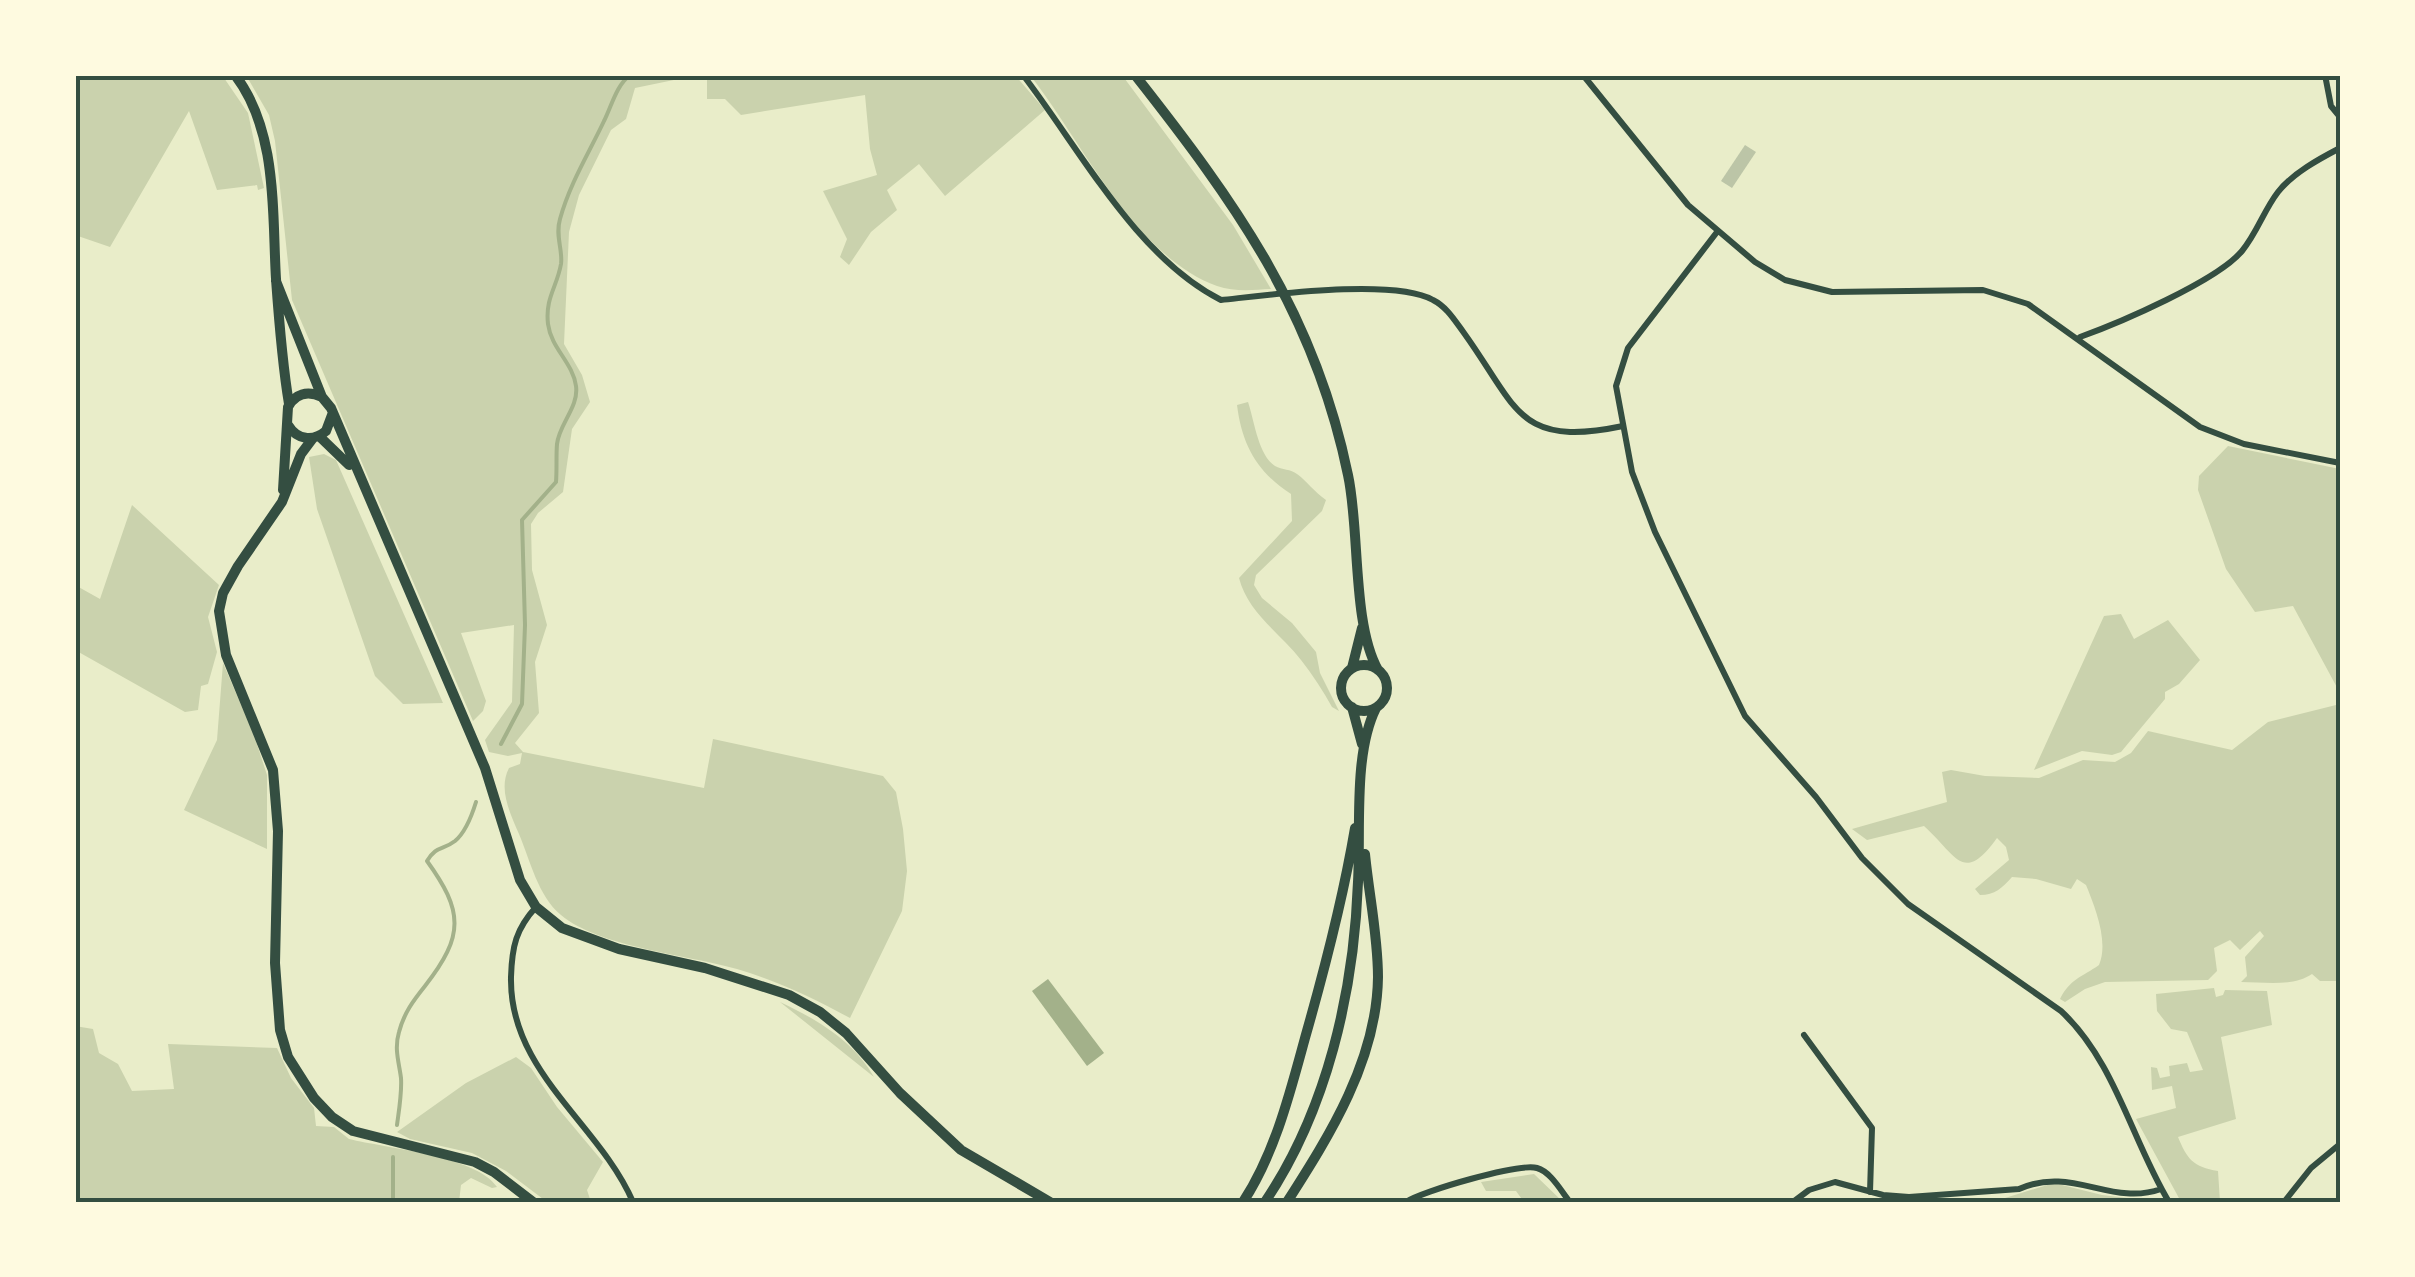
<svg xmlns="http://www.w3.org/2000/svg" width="2415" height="1277" viewBox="0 0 2415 1277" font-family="Figtree,sans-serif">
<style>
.green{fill:#cad2ad}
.water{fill:#a3b18a}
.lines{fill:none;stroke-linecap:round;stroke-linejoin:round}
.stream{stroke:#a3b18a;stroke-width:4}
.building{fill:#bcc5a7}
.minor{stroke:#344e41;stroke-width:6}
.secondary{stroke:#344e41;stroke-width:10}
.primary{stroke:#344e41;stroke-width:10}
.neatline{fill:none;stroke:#344e41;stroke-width:4}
</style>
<rect width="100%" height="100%" fill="#e9edc9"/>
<!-- green -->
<path class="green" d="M 75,75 L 222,75 L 248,113 L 264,188 L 258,190 L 257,185 L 217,190 L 189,111 L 110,247 L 75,235 Z
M 246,75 L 698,75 L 635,88 L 626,119 L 611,130 L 579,195 L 569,232 L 564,344 L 582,375 L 590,402 L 572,429 L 563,492 L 538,513 L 531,524 L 532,570 L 547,625 L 535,662 L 539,713 L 515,743 L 523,752 L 704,788 L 713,739 L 883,776 L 896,792 L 903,829 L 907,871 L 902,911 L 850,1018 C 813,998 777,981 737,969 C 688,955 599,947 561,915 C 538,896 530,860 519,834 C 510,813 498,789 509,768 L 520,764 L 522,753 L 508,756 L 489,752 L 485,740 L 512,702 L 514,625 L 461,633 L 486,701 L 483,711 L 473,721 L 292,300 L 275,141 L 269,115 Z
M 707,75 L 1015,75 L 1045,110 L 945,196 L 919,164 L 887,190 L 897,210 L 871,232 L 849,265 L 840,257 L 847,239 L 823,191 L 877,175 L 870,149 L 865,95 L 741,115 L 725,99 L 707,99 Z
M 1030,75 L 1122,75 L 1233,225 L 1271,289 C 1253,290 1234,292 1217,286 C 1135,257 1081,140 1030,75 Z
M 1248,402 C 1254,419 1258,455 1275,466 C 1282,470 1291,469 1297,474 C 1307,481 1314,492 1326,500 L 1322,511 L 1256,575 L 1254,585 L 1262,598 L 1292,623 L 1316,652 L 1320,673 L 1339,711 L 1332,707 C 1323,691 1313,675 1301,660 C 1280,633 1248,613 1239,578 L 1292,521 L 1291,494 C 1257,472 1242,445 1237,405 Z
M 2228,446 L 2340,469 L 2340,693 L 2293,606 L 2255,612 L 2226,569 L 2198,490 L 2199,476 Z
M 324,454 L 336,460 L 443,703 L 403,704 L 375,676 L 317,509 L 309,457 Z
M 132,505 L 219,585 L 208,617 L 217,652 L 208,684 L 201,686 L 198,710 L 185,712 L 75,650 L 75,585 L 100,599 Z
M 2121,614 L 2134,639 L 2168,620 L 2200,660 L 2179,684 L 2165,692 L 2165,699 L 2121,752 L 2112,755 L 2082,751 L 2034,770 L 2104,616 Z
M 223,663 L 254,735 L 267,775 L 267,849 L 184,810 L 217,740 Z
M 2340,704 L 2338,981 L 2320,981 L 2312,974 C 2293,987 2264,982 2241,982 L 2247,976 L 2245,957 L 2264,936 L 2260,931 L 2240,950 L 2230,940 L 2214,948 L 2217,971 L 2208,980 L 2105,982 L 2085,989 L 2065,1002 L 2060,999 C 2070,979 2082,977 2099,965 C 2109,942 2095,907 2086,885 L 2077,879 L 2071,889 L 2036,879 L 2012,877 C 2002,888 1995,895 1980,895 L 1975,889 L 2009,860 L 2006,847 L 1997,838 C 1963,885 1957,856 1924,826 L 1867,840 L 1852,829 L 1947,802 L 1942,772 L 1951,770 L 1985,776 L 2039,778 L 2083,760 L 2115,762 L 2131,753 L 2148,731 L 2232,750 L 2268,722 Z
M 2214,988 L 2216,997 L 2223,995 L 2225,990 L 2267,991 L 2272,1025 L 2221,1037 L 2236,1119 L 2178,1137 C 2187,1159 2193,1167 2218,1171 L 2220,1202 L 2185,1202 L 2180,1200 L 2136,1119 L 2176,1108 L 2172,1086 L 2152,1090 L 2151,1067 L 2157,1068 L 2160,1078 L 2170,1076 L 2169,1066 L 2187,1063 L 2190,1072 L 2203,1070 L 2187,1032 L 2171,1029 L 2157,1011 L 2156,994 Z
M 780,1002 C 816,1019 853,1040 874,1077 Z
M 75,1026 L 93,1029 L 99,1053 L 118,1064 L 132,1091 L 174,1089 L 168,1044 L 277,1048 L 291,1078 L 314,1108 L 316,1126 L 334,1127 L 349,1139 C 385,1148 477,1156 497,1187 L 492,1188 L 471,1178 L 461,1185 L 459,1202 L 75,1202 Z
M 516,1057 L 531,1068 L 557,1107 L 603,1162 L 587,1190 L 591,1202 L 547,1202 L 506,1171 L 472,1153 L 410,1139 L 397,1132 L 466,1083 Z
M 1534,1174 L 1563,1202 L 1524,1202 L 1516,1191 L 1486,1191 L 1481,1182 Z
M 2054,1183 L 2102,1195 L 2160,1202 L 1919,1202 L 2005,1198 Z"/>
<!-- water -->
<path class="water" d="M 1048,979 L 1104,1053 L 1087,1066 L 1032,991 Z"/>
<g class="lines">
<!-- stream -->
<path class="stream" d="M 501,744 L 522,704 L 525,625 L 522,520 L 556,482 C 557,470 556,456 557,444 C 559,424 579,407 576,386 C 573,363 551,348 548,324 C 545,298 557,287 561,264 C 563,250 555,236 560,219 C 570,183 589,153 604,121 C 612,105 616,86 630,75
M 397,1125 C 399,1110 402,1093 401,1078 C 399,1062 394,1049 399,1032 C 404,1013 413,1001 425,986 C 465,935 463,911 427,861 C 437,845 442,851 455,841 C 466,832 472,815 476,802
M 393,1157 L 393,1202"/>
</g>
<!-- building -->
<path class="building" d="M 1745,145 L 1756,152 L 1732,188 L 1721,181 Z"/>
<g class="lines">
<!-- minor -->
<path class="minor" d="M 1023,75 C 1080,149 1136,257 1221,300 C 1269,295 1394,278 1433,300 C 1447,307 1455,321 1464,333 C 1518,408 1517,448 1623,426
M 1583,75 L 1688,205 L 1755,262 L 1785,280 L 1832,292 L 1983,290 L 2028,304 L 2200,427 L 2244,444 L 2340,463
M 2325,75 L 2331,106 L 2340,117
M 1717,232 L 1628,348 L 1616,386 L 1632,472 L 1655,532 L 1745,716 L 1816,797 L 1862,858 L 1908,904 L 2061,1011 C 2115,1061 2132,1141 2169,1202
M 2080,337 C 2119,323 2217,281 2242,251 C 2257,233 2264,210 2278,192 C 2293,173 2319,159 2340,148
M 536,907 C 516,929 512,946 511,977 C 509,1072 599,1123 633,1202
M 1804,1035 L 1872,1128 L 1870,1192
M 1406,1202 C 1422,1191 1519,1163 1537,1168 C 1551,1172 1561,1191 1570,1202
M 1793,1202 L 1809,1190 L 1835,1182 L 1883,1195 L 1909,1197 L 2019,1189 C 2072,1165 2111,1207 2161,1189
M 2284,1202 L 2311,1168 L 2340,1144"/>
<!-- secondary -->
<path class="secondary" d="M 235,75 C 278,131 272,212 276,279 C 279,321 282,362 289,404
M 276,281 L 322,397 L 331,408 L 485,768 L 520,880 L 536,907 L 562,928 L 619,949 L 705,968 L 789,995 L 820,1012 L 846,1033 L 900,1093 L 961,1150 L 1050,1202
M 288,425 C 297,440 313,442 326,431 L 332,415
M 319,436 L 349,465
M 313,438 L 301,454 L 282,502 L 238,566 L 223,593 L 219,611 L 226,655 L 273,770 L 278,831 L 275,963 L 280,1030 L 288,1057 L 314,1098 L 332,1117 L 353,1131 L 475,1162 L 494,1172 L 533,1202
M 283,490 L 288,407 C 295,394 307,390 322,397"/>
<!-- primary -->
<path class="primary" d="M 1135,75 C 1235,202 1315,313 1348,475 C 1360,530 1352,624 1378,670
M1341 688a23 23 0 1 1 46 0a23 23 0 1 1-46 0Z
M 1352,668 L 1362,628
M 1352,707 L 1362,744
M 1243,1202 C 1275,1153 1290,1093 1305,1038 C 1325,968 1343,899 1355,828
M 1265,1202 C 1327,1110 1354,992 1358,882 C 1361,830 1353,754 1376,708
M 1287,1202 C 1330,1135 1377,1060 1378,977 C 1378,936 1369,895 1365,854"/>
</g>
<!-- border -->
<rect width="2415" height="1277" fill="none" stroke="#fefae0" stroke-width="155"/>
<rect x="78" y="78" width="2260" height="1122" class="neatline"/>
</svg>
